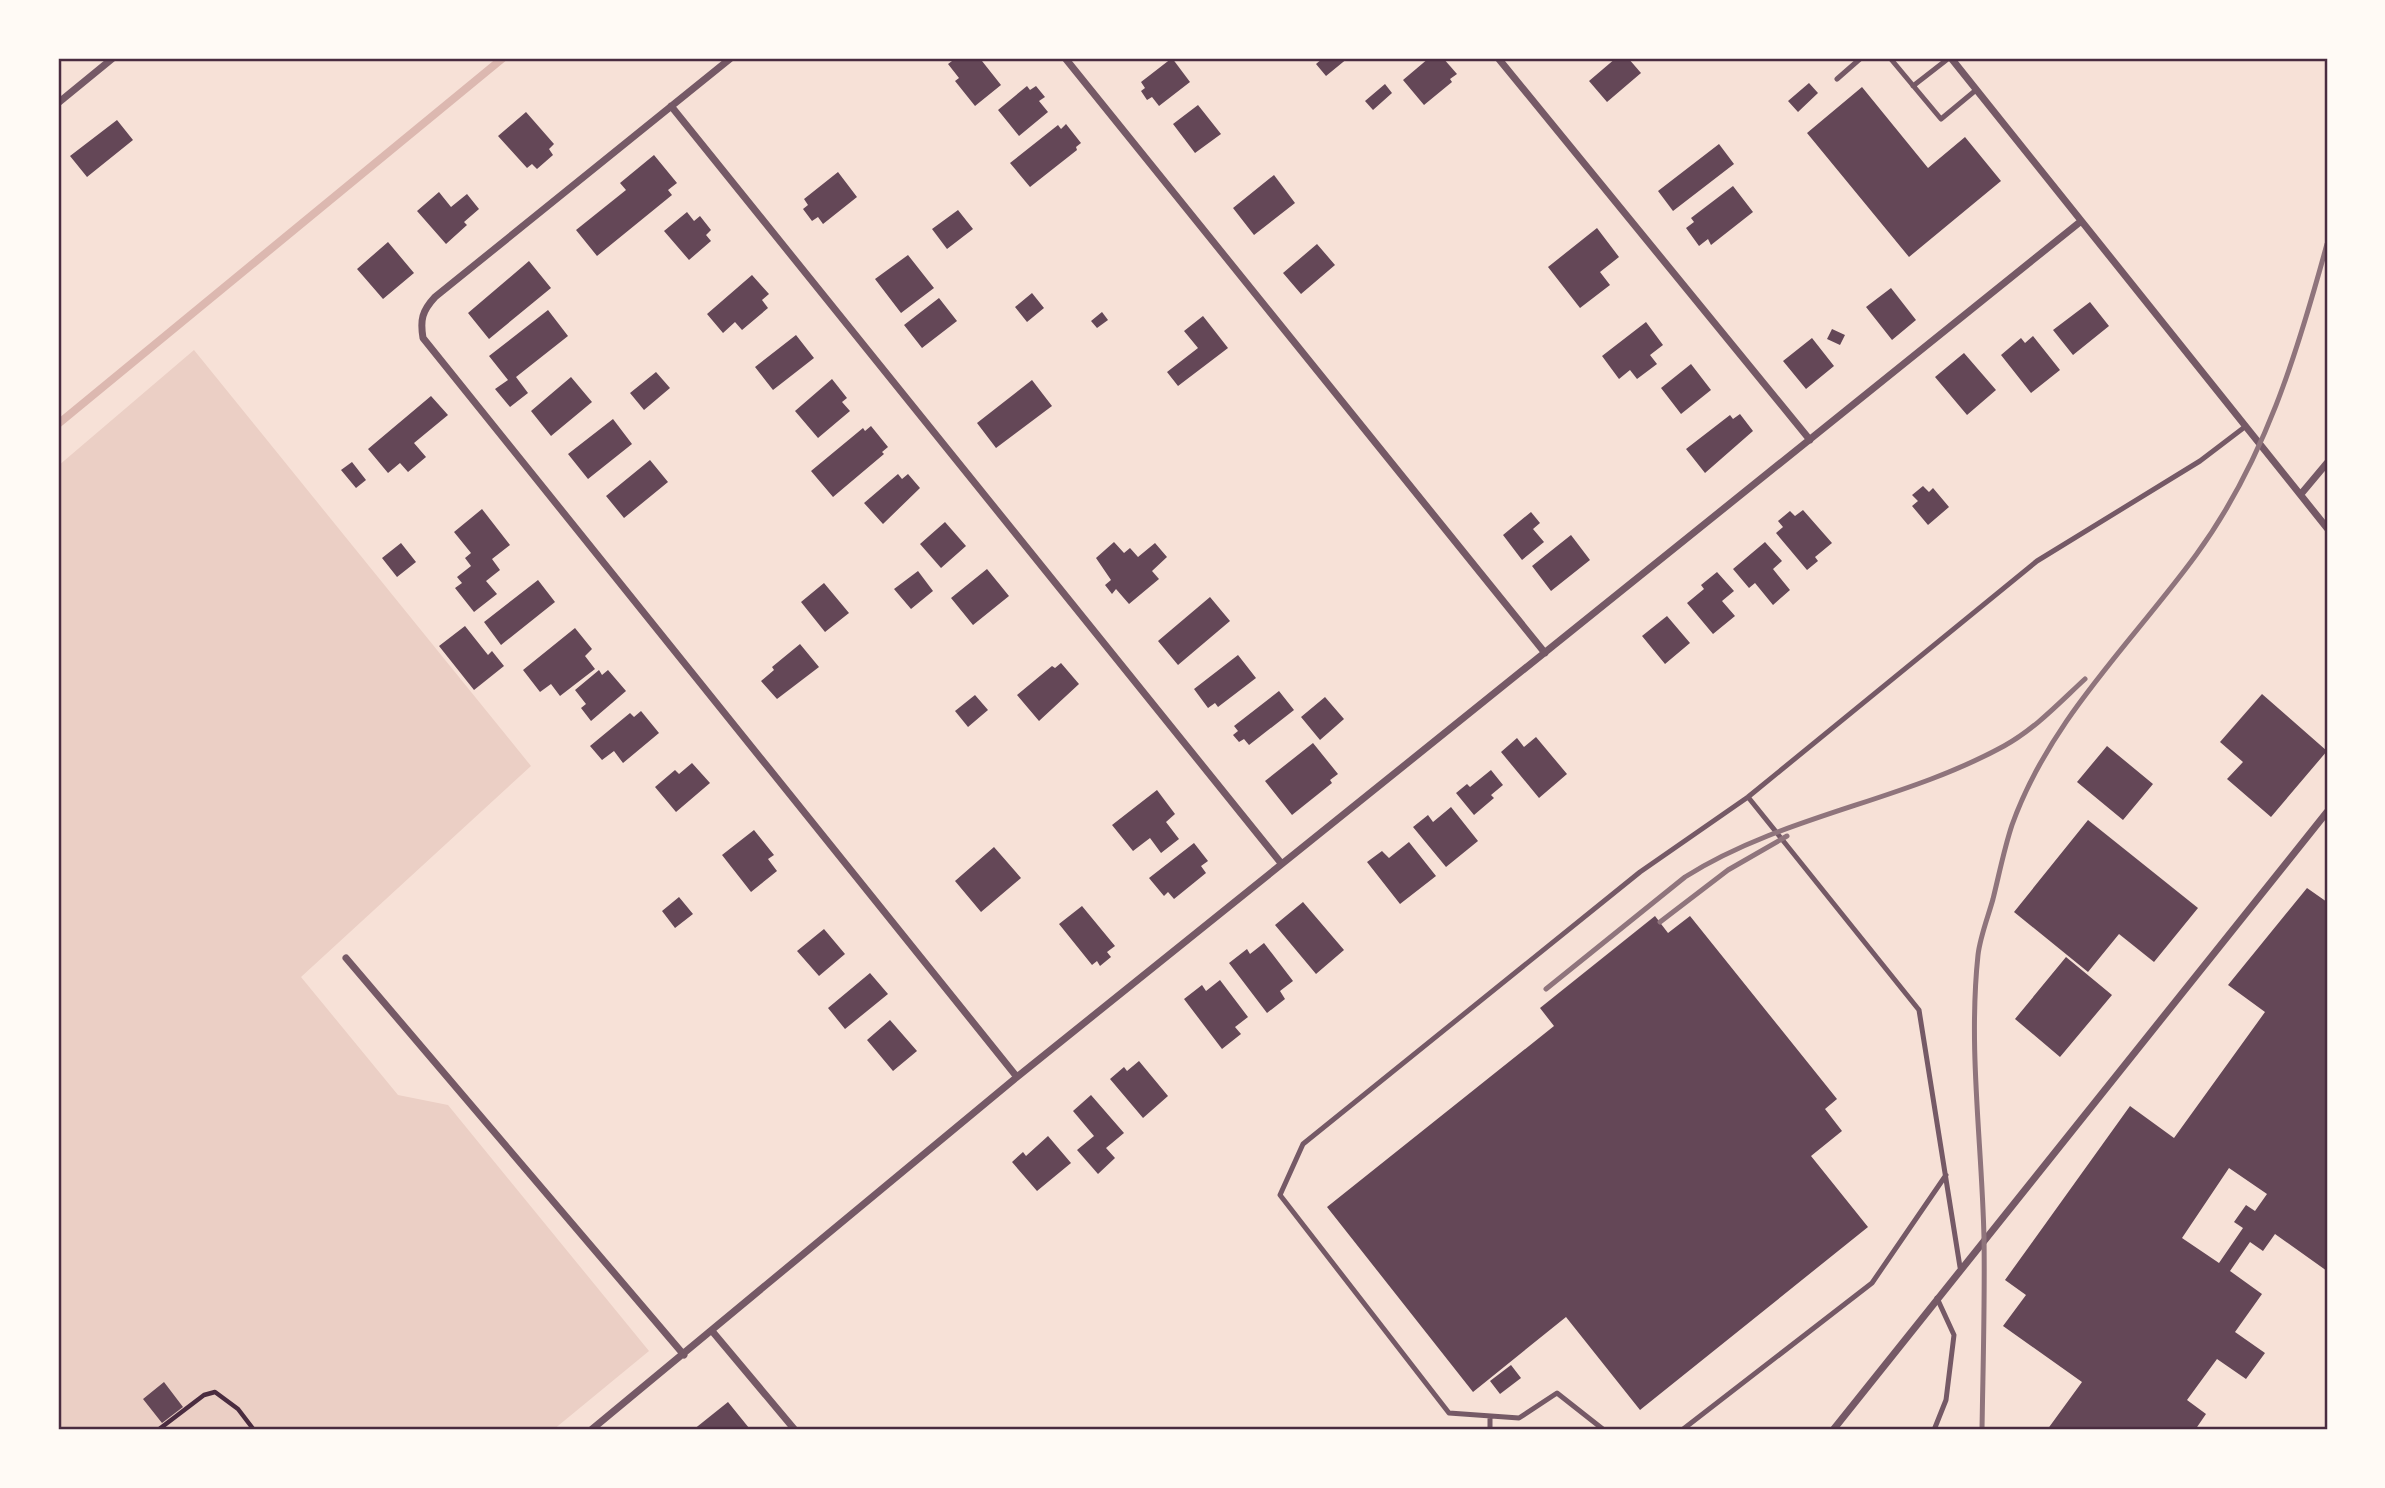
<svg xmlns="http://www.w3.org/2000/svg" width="2385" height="1488" viewBox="0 0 2385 1488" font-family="Raleway,sans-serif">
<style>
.green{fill:#ebcfc5}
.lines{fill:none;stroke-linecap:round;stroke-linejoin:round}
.stream{stroke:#dcb8b0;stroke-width:8}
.building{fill:#644757;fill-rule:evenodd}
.path{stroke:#4a2c40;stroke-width:4.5}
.service{stroke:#755966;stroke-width:5}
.minor{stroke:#755966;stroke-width:7}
.rail{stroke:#8f747c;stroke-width:5}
.neatline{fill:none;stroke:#4a2c40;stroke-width:2.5}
</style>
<rect width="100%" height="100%" fill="#f7e1d7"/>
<!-- green -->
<path class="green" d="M 194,350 L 531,766 L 301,977 L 398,1095 L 448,1105 L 649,1351 L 553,1430 L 58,1430 L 58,466 Z"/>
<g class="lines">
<!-- stream -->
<path class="stream" d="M 58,424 L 503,58"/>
</g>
<!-- building -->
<path class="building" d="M 956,58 L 987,58 L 982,61 L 1001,85 L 975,106 L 955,81 L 959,78 L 948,64 Z
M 1172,58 L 1190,82 L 1159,106 L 1152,97 L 1147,100 L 1141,91 L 1145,88 L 1141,82 Z
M 1323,58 L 1348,58 L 1326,76 L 1316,64 Z
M 1429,58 L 1435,61 L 1443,58 L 1457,74 L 1450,79 L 1452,82 L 1424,105 L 1403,80 Z
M 1616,58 L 1628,58 L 1641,73 L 1607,102 L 1589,81 Z
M 1809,83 L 1818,93 L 1798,112 L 1788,101 Z
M 1385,84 L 1392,93 L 1373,110 L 1365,101 Z
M 1027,86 L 1030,90 L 1036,86 L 1045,97 L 1039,101 L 1048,112 L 1019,136 L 998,110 Z
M 1862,87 L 1928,168 L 1965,137 L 2001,181 L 1909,257 L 1807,133 Z
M 1198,105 L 1221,134 L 1195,153 L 1173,124 Z
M 526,112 L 554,144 L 549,149 L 553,155 L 537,169 L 532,164 L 527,168 L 498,136 Z
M 117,120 L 133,140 L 87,177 L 70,156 Z
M 1066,124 L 1081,143 L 1076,147 L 1077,150 L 1030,187 L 1010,163 L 1058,125 L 1061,129 Z
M 1719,144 L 1734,164 L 1673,211 L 1658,191 Z
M 654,155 L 677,183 L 668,190 L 672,195 L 597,256 L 576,230 L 626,190 L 620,183 Z
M 838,172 L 857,197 L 823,224 L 818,217 L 812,221 L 803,209 L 808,205 L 804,199 Z
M 1274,175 L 1295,203 L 1254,235 L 1233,208 Z
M 1733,186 L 1753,212 L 1711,245 L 1708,239 L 1699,246 L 1686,228 L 1694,222 L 1691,218 Z
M 439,192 L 451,207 L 467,194 L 479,209 L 464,222 L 467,225 L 446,244 L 417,211 Z
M 958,210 L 973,229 L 947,249 L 932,229 Z
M 687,212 L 694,221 L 700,216 L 711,230 L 706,235 L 711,241 L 689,260 L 664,231 Z
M 1597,228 L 1619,257 L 1600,272 L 1610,285 L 1580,308 L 1548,267 Z
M 388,242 L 414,273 L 383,299 L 357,269 Z
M 1317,244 L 1335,265 L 1301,294 L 1283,273 Z
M 908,255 L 934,288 L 901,313 L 875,279 Z
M 529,261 L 551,288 L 489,339 L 468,313 Z
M 752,275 L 769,294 L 762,300 L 768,308 L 742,330 L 735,322 L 723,333 L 707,314 Z
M 1891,288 L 1916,320 L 1892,340 L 1866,307 Z
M 1032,293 L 1044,308 L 1027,322 L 1015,307 Z
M 939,298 L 957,321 L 922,348 L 904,325 Z
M 2090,302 L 2109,326 L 2073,355 L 2053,330 Z
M 548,310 L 568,336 L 516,377 L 528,393 L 510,407 L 495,389 L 508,380 L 489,356 Z
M 1102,312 L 1108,320 L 1097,328 L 1091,321 Z
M 1203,316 L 1228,348 L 1178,386 L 1167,372 L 1198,348 L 1184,331 Z
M 1646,322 L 1663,345 L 1650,355 L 1657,364 L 1637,379 L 1630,370 L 1619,379 L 1602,356 Z
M 1832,329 L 1845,335 L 1840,345 L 1827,339 Z
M 796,335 L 814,358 L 773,390 L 755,367 Z
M 2033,336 L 2060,370 L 2031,393 L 2001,355 L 2021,338 L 2025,343 Z
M 1812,338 L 1834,366 L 1806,389 L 1783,361 Z
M 1964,353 L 1996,390 L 1967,415 L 1935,377 Z
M 1691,364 L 1711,390 L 1681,414 L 1661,388 Z
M 656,372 L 670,388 L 644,410 L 630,393 Z
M 571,377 L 592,402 L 551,436 L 531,411 Z
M 832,379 L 847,398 L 842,402 L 850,411 L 818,438 L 795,411 Z
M 1032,380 L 1052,406 L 996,448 L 977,423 Z
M 431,396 L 448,415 L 414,443 L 426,457 L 408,472 L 400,463 L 388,473 L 368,449 Z
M 1740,414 L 1753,431 L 1705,473 L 1686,449 L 1730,415 L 1733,419 Z
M 613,419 L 632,444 L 588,479 L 568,454 Z
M 871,426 L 888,447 L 882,452 L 884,454 L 833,497 L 811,471 L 863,428 L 865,431 Z
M 650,460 L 668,482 L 624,518 L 606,496 Z
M 352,462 L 366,480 L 356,488 L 341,470 Z
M 898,474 L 902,479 L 908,474 L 920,488 L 883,524 L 864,503 Z
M 1923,486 L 1929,492 L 1933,488 L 1949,507 L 1928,525 L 1912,506 L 1918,501 L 1912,495 Z
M 482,509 L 510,545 L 492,559 L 500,570 L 486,581 L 497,594 L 474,612 L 455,588 L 462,583 L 457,577 L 471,566 L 465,558 L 471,553 L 454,532 Z
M 1803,510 L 1832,543 L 1815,557 L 1818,561 L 1807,570 L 1776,533 L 1783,527 L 1778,521 L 1790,511 L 1795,516 Z
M 1531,512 L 1540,523 L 1533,529 L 1544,542 L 1522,560 L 1503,535 Z
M 945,522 L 966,546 L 941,568 L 920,544 Z
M 1571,535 L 1590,560 L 1551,591 L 1532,566 Z
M 1114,542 L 1124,553 L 1130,548 L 1138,557 L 1155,543 L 1167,557 L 1152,571 L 1159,579 L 1129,604 L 1116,589 L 1112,594 L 1105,585 L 1111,580 L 1096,558 Z
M 1765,542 L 1782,561 L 1773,569 L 1790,590 L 1773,605 L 1755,583 L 1749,588 L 1733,569 Z
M 401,543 L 416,562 L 397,577 L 382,558 Z
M 987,569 L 1009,596 L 973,625 L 951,598 Z
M 918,571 L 933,591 L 911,609 L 894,589 Z
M 1717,572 L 1734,591 L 1722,601 L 1735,616 L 1713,634 L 1687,603 L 1704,589 L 1701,585 Z
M 538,580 L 555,602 L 501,645 L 484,622 Z
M 824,583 L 849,613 L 825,632 L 801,602 Z
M 1210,597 L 1230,621 L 1178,665 L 1158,641 Z
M 1667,616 L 1690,643 L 1665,664 L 1642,636 Z
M 465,626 L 488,655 L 492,651 L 504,666 L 474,690 L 439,646 Z
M 575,628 L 592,649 L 585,656 L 595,669 L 560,696 L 551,684 L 540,692 L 523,670 Z
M 800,644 L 819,667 L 777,699 L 761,681 L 774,670 L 772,667 Z
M 1238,655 L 1256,678 L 1218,707 L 1215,703 L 1208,708 L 1194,689 Z
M 1061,663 L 1079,684 L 1039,721 L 1017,695 L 1052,666 L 1055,668 Z
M 599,670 L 602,675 L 608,670 L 626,691 L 591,721 L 581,708 L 586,704 L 575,690 Z
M 1279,691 L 1294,710 L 1249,745 L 1244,739 L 1239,742 L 1233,735 L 1238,731 L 1234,726 Z
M 2262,694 L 2327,751 L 2271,817 L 2227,779 L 2243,762 L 2220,742 Z
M 975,695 L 988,710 L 968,727 L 955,711 Z
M 1325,697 L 1344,719 L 1320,740 L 1301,717 Z
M 641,711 L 659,733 L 623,763 L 614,751 L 602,760 L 590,746 L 630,713 L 634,717 Z
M 1536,737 L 1567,774 L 1539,798 L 1501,752 L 1517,738 L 1524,747 Z
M 1313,743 L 1338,774 L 1330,780 L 1332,783 L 1292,815 L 1265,781 Z
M 2107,746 L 2153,784 L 2123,820 L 2077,782 Z
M 692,763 L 710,783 L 676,812 L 655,787 L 675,770 L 679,774 Z
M 1491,770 L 1503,785 L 1491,795 L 1494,798 L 1474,815 L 1456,793 L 1467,784 L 1470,787 Z
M 1157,790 L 1175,814 L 1166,822 L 1179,839 L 1161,853 L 1150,838 L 1133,851 L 1112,825 Z
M 1451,807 L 1478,841 L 1446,867 L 1413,827 L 1428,815 L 1433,822 Z
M 2088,820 L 2198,908 L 2154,962 L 2119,934 L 2088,972 L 2014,912 Z
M 754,830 L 774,855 L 768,859 L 777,871 L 751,892 L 722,855 Z
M 1409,842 L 1436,876 L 1400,904 L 1367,862 L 1382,851 L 1389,858 Z
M 1194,843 L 1208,861 L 1201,866 L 1206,873 L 1174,899 L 1168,892 L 1164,896 L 1149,878 Z
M 994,847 L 1021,878 L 981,912 L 955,881 Z
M 2307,888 L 2327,902 L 2327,1271 L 2275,1234 L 2263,1251 L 2250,1242 L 2230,1271 L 2262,1294 L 2235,1332 L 2265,1353 L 2246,1379 L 2217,1359 L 2187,1400 L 2206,1414 L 2195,1430 L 2047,1430 L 2082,1382 L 2003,1326 L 2026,1295 L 2005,1280 L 2130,1106 L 2174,1138 L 2265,1012 L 2228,985 ZM 2229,1168 L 2267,1194 L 2255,1211 L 2246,1205 L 2234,1222 L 2243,1228 L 2219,1263 L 2182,1238 Z
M 679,897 L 693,914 L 675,928 L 662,911 Z
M 1303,902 L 1344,950 L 1316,974 L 1275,925 Z
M 1082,906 L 1115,946 L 1107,952 L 1111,957 L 1100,966 L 1097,961 L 1092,965 L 1059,924 Z
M 1655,916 L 1668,933 L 1690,916 L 1837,1099 L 1825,1109 L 1842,1131 L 1811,1156 L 1868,1227 L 1640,1410 L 1566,1317 L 1473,1392 L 1327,1207 L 1554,1026 L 1540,1008 Z
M 824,929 L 845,954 L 819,976 L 797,951 Z
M 1264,943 L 1293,981 L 1280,991 L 1285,999 L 1267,1013 L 1229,963 L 1247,949 L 1250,954 Z
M 2066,957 L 2112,995 L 2060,1057 L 2015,1019 Z
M 870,973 L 888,994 L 845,1029 L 828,1008 Z
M 1220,980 L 1248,1017 L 1235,1027 L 1241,1034 L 1222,1049 L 1184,999 L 1202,985 L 1206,991 Z
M 890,1020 L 917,1051 L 893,1071 L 867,1040 Z
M 1139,1061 L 1168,1096 L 1143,1118 L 1110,1079 L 1124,1067 L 1127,1071 Z
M 1091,1095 L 1124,1133 L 1106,1148 L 1115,1158 L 1098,1174 L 1077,1150 L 1094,1136 L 1073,1111 Z
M 1048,1136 L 1071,1163 L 1037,1191 L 1012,1162 L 1023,1152 L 1026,1156 Z
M 1511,1365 L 1521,1378 L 1500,1394 L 1490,1381 Z
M 164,1382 L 183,1407 L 162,1423 L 143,1399 Z
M 728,1402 L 749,1428 L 747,1430 L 693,1430 Z"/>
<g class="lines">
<!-- path -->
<path class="path" d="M 158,1430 L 204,1395 L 215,1392 L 238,1409 L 254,1430"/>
<!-- service -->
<path class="service" d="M 1890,58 L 1941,119 L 1976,90
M 1837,79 L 1861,58
M 1913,86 L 1949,58
M 1748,797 L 1919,1010 L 1960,1267
M 1490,1416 L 1490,1430
M 1604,1430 L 1557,1393 L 1519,1418 L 1449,1413 L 1280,1195 L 1303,1144 L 1640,872 L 1748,797 L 2037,561 L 2200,461 L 2246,426
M 1682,1430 L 1872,1283 L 1946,1175
M 1934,1430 L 1946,1400 L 1954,1335 L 1937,1298"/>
<!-- minor -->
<path class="minor" d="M 731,58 L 435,297 C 422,311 420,320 423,338 L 1017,1077
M 1065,58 L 1545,653
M 1498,58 L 1810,440
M 1951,58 L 2327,528
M 58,103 L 113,58
M 671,106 L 1281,863
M 2301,494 L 2327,463
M 346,958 L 684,1355
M 712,1331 L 795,1430
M 591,1430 L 1017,1077 L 2080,222
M 1833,1430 L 2327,812"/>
<!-- rail -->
<path class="rail" d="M 1660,922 L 1728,870 L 1787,836
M 1546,989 L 1685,877 C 1783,815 1902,802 2004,746 C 2035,729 2060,702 2085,679
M 1982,1430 C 1983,1366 1985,1302 1984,1238 C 1982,1144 1968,1049 1978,955 C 1980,937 1988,917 1993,899 C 1999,875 2004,849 2012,825 C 2050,719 2131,644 2196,555 C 2264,462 2297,354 2327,244"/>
</g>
<!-- border -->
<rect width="2385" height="1488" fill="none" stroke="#fffaf5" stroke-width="119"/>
<rect x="60" y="60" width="2266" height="1368" class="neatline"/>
</svg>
